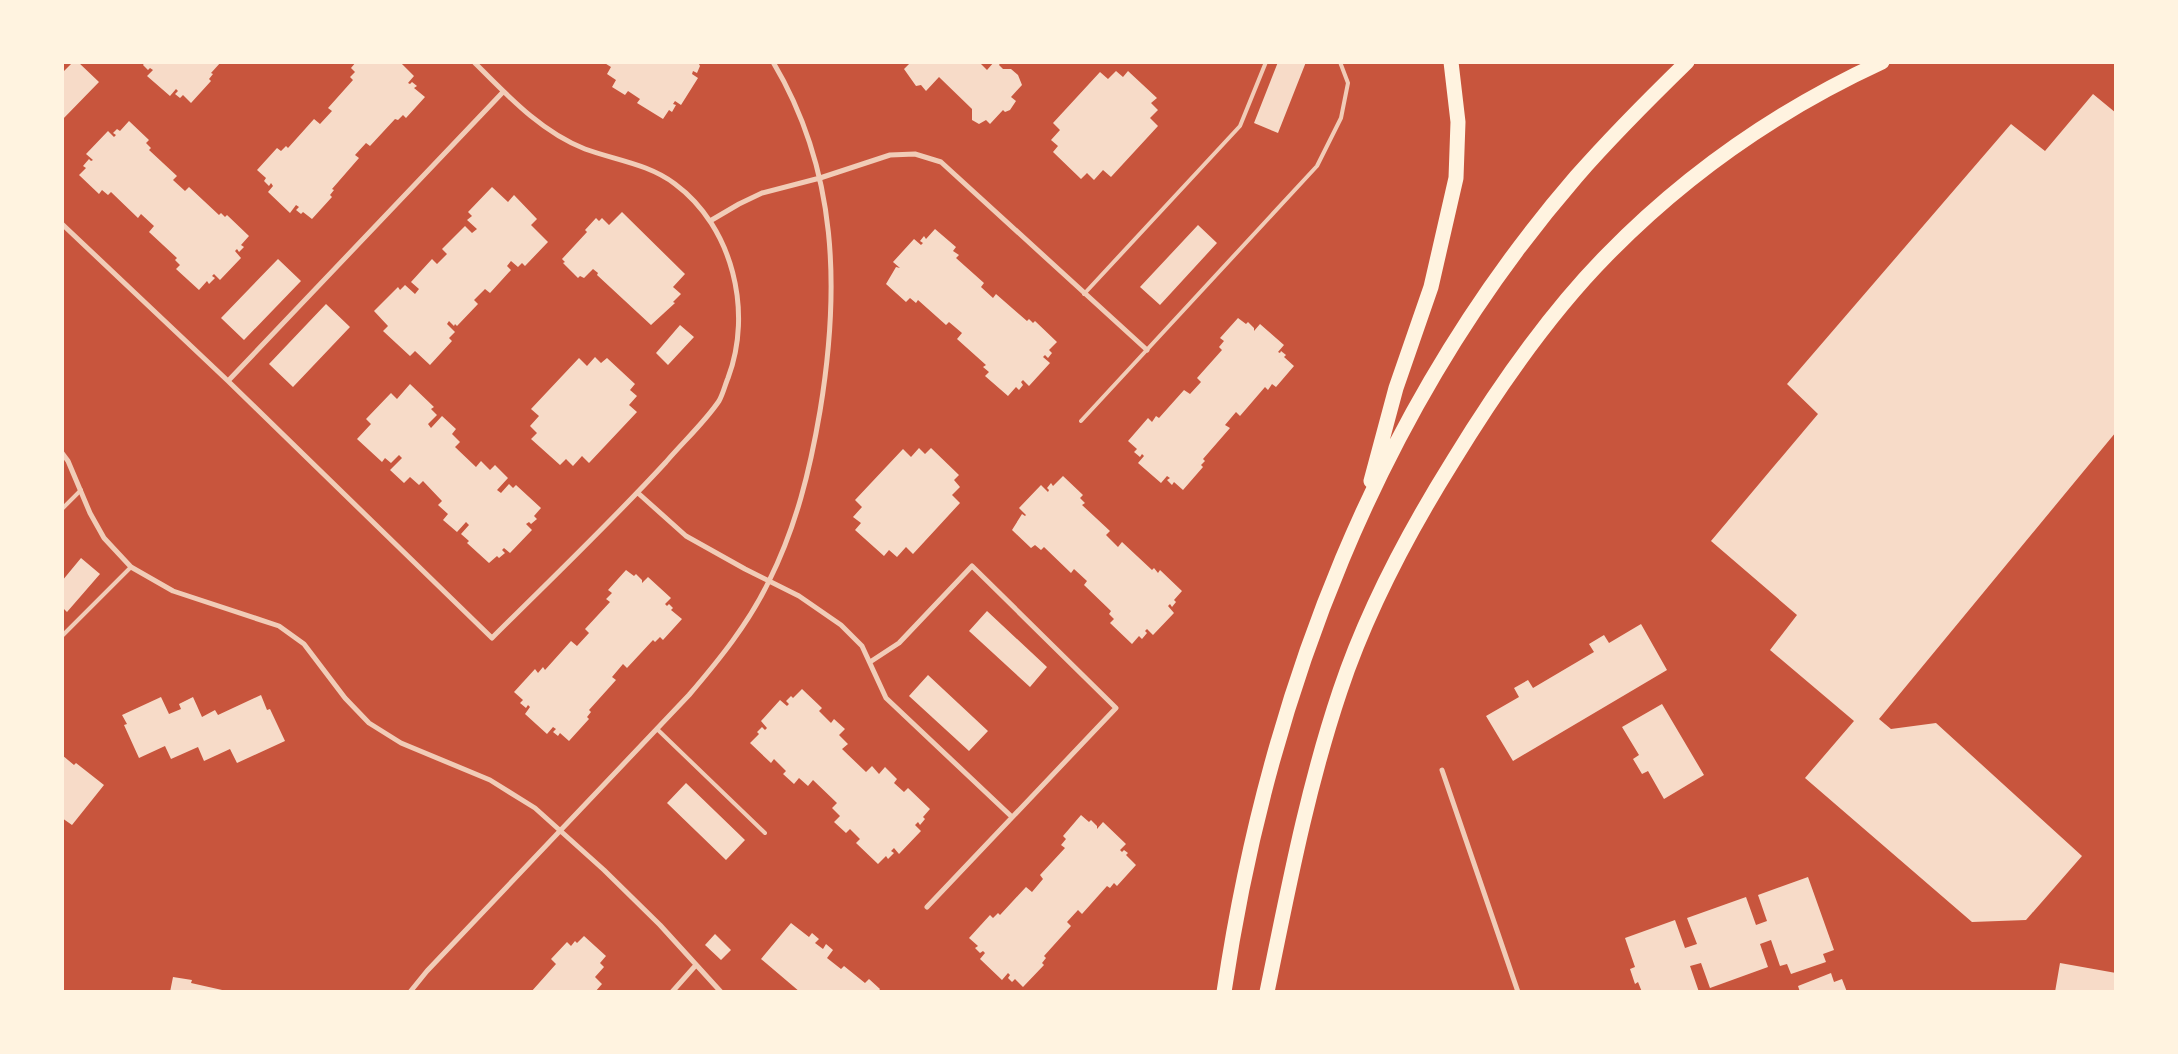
<svg xmlns="http://www.w3.org/2000/svg" width="2178" height="1054" viewBox="0 0 2178 1054" font-family="'Alegreya Sans',sans-serif">
<style>
.building{fill:#f7dbc8}
.lines{fill:none;stroke-linecap:round;stroke-linejoin:round}
.service{stroke:#f1ccb7;stroke-width:4}
.minor{stroke:#f1ccb7;stroke-width:5}
.motorway{stroke:#fff3e0;stroke-width:15}
</style>
<rect width="100%" height="100%" fill="#c8553d"/>
<!-- building -->
<path class="building" d="M 73,62 L 78,62 L 99,82 L 62,120 L 62,73 Z
M 145,62 L 221,62 L 211,73 L 213,74 L 209,79 L 211,81 L 191,103 L 183,95 L 180,98 L 175,94 L 178,91 L 176,89 L 170,96 L 147,76 L 153,70 L 150,68 L 148,70 L 143,65 Z
M 356,62 L 400,62 L 414,76 L 408,83 L 410,84 L 412,82 L 417,86 L 414,88 L 425,97 L 406,118 L 403,115 L 398,120 L 395,119 L 370,146 L 366,143 L 355,155 L 359,158 L 332,189 L 334,190 L 330,195 L 332,197 L 312,219 L 303,212 L 301,214 L 296,210 L 299,207 L 296,205 L 290,213 L 268,192 L 273,186 L 271,183 L 269,186 L 264,181 L 266,178 L 257,170 L 277,148 L 281,151 L 286,146 L 288,148 L 314,119 L 320,124 L 332,111 L 328,108 L 353,80 L 350,77 L 355,72 L 351,68 Z
M 603,62 L 698,62 L 700,66 L 697,73 L 693,71 L 692,74 L 698,78 L 681,105 L 675,101 L 673,104 L 676,105 L 672,112 L 669,110 L 663,119 L 637,103 L 640,99 L 628,91 L 625,95 L 612,87 L 616,80 L 607,74 L 611,67 Z
M 911,62 L 979,62 L 987,70 L 994,62 L 1001,62 L 999,65 L 1003,69 L 1011,69 L 1018,75 L 1022,85 L 1011,97 L 1016,101 L 1010,110 L 1005,112 L 1003,110 L 990,124 L 986,120 L 979,124 L 972,120 L 972,109 L 939,77 L 926,91 L 921,85 L 916,86 L 904,69 Z
M 1278,62 L 1306,62 L 1278,133 L 1254,123 Z
M 1116,71 L 1123,77 L 1128,71 L 1157,98 L 1151,103 L 1158,110 L 1150,118 L 1158,126 L 1111,177 L 1103,170 L 1094,180 L 1087,173 L 1081,179 L 1053,152 L 1058,146 L 1051,140 L 1060,130 L 1053,123 L 1100,72 L 1108,79 Z
M 2093,94 L 2116,113 L 2116,432 L 1879,719 L 1891,729 L 1936,723 L 2082,856 L 2026,920 L 1972,922 L 1805,778 L 1854,721 L 1770,650 L 1797,615 L 1711,541 L 1818,414 L 1787,384 L 2011,124 L 2045,151 Z
M 129,121 L 149,140 L 146,143 L 151,148 L 149,150 L 177,176 L 173,180 L 185,191 L 189,187 L 219,215 L 221,213 L 225,217 L 227,215 L 249,236 L 241,245 L 244,247 L 239,252 L 237,249 L 235,251 L 241,258 L 220,280 L 214,274 L 212,276 L 215,278 L 209,284 L 207,281 L 199,290 L 176,269 L 180,265 L 175,260 L 177,258 L 149,232 L 154,226 L 141,214 L 138,218 L 111,192 L 108,195 L 102,190 L 99,194 L 79,175 L 86,168 L 83,166 L 89,159 L 91,161 L 93,160 L 86,154 L 108,131 L 114,137 L 116,135 L 113,133 L 117,129 L 120,131 Z
M 492,187 L 508,202 L 514,195 L 537,219 L 531,225 L 548,242 L 525,266 L 522,263 L 518,267 L 511,261 L 507,266 L 511,270 L 490,293 L 485,289 L 474,300 L 478,304 L 457,326 L 455,324 L 454,326 L 449,321 L 447,324 L 455,332 L 449,338 L 452,341 L 430,365 L 415,351 L 410,356 L 383,331 L 388,326 L 374,311 L 398,287 L 400,290 L 405,285 L 415,294 L 419,289 L 411,282 L 432,259 L 437,264 L 447,254 L 442,249 L 465,226 L 472,233 L 477,229 L 467,220 L 472,216 L 468,212 Z
M 622,212 L 685,274 L 673,287 L 681,294 L 673,302 L 675,303 L 651,325 L 597,275 L 598,273 L 593,269 L 584,278 L 580,276 L 578,278 L 563,263 L 565,262 L 562,259 L 587,232 L 585,230 L 596,218 L 599,221 L 602,218 L 609,225 Z
M 1198,225 L 1217,243 L 1160,305 L 1140,287 Z
M 935,229 L 956,247 L 953,251 L 959,255 L 956,258 L 984,283 L 981,287 L 993,298 L 996,294 L 1027,321 L 1029,319 L 1033,323 L 1035,321 L 1057,342 L 1049,350 L 1052,353 L 1048,358 L 1045,355 L 1043,357 L 1050,363 L 1029,386 L 1023,380 L 1021,382 L 1023,385 L 1019,390 L 1016,387 L 1008,396 L 985,376 L 989,372 L 983,367 L 986,365 L 957,339 L 962,333 L 949,322 L 946,325 L 918,300 L 916,303 L 910,298 L 906,302 L 886,284 L 896,267 L 900,268 L 893,262 L 914,239 L 921,245 L 923,243 L 920,241 L 924,236 L 926,239 Z
M 278,259 L 301,281 L 244,340 L 221,318 Z
M 326,304 L 350,327 L 293,387 L 269,364 Z
M 1238,318 L 1246,324 L 1248,322 L 1254,328 L 1254,331 L 1260,324 L 1284,345 L 1278,352 L 1280,353 L 1281,351 L 1286,355 L 1284,357 L 1294,366 L 1276,387 L 1272,384 L 1268,390 L 1265,387 L 1240,416 L 1236,412 L 1225,425 L 1230,428 L 1203,459 L 1205,461 L 1201,465 L 1203,467 L 1183,490 L 1174,482 L 1172,485 L 1167,480 L 1170,478 L 1167,476 L 1161,483 L 1138,463 L 1144,456 L 1142,454 L 1140,457 L 1134,452 L 1137,449 L 1128,441 L 1148,418 L 1152,422 L 1156,416 L 1159,418 L 1184,390 L 1190,394 L 1201,382 L 1197,378 L 1222,350 L 1219,347 L 1224,341 L 1220,338 Z
M 680,325 L 694,337 L 668,365 L 656,353 Z
M 595,357 L 601,363 L 607,358 L 635,384 L 630,390 L 637,396 L 629,405 L 637,412 L 589,463 L 582,456 L 573,466 L 566,459 L 560,465 L 531,439 L 537,433 L 530,426 L 539,416 L 531,409 L 579,358 L 587,366 Z
M 410,384 L 434,407 L 431,409 L 437,415 L 428,424 L 431,428 L 442,416 L 456,429 L 452,434 L 460,442 L 455,447 L 476,467 L 481,461 L 490,470 L 495,465 L 508,478 L 497,490 L 501,493 L 509,484 L 513,488 L 516,485 L 541,508 L 534,516 L 537,519 L 531,524 L 529,522 L 526,524 L 532,530 L 510,553 L 504,548 L 502,550 L 505,553 L 499,558 L 497,556 L 489,563 L 467,543 L 469,541 L 461,534 L 469,525 L 466,522 L 457,532 L 443,520 L 448,514 L 438,505 L 442,501 L 423,481 L 419,485 L 410,477 L 404,483 L 390,470 L 402,458 L 399,455 L 391,463 L 385,458 L 382,462 L 357,439 L 371,424 L 366,419 L 391,393 L 397,399 Z
M 919,448 L 925,454 L 931,448 L 959,475 L 954,480 L 960,487 L 952,495 L 960,503 L 913,554 L 906,547 L 897,557 L 889,550 L 884,556 L 855,530 L 861,523 L 853,517 L 862,507 L 855,500 L 903,449 L 911,457 Z
M 1063,476 L 1083,495 L 1080,498 L 1085,503 L 1082,505 L 1110,531 L 1106,535 L 1118,547 L 1122,542 L 1152,570 L 1154,568 L 1158,573 L 1160,570 L 1182,591 L 1174,600 L 1176,602 L 1172,607 L 1170,604 L 1168,606 L 1174,613 L 1153,635 L 1147,629 L 1145,631 L 1147,633 L 1142,639 L 1139,636 L 1132,644 L 1110,623 L 1114,619 L 1109,614 L 1111,611 L 1084,585 L 1087,581 L 1074,569 L 1071,573 L 1044,547 L 1041,550 L 1035,545 L 1031,548 L 1012,530 L 1022,514 L 1025,516 L 1026,515 L 1019,508 L 1041,485 L 1048,492 L 1049,490 L 1047,488 L 1051,483 L 1053,486 Z
M 81,558 L 100,574 L 67,612 L 62,607 L 62,581 Z
M 626,570 L 634,576 L 636,574 L 642,580 L 642,583 L 648,577 L 671,598 L 665,604 L 667,606 L 669,604 L 673,608 L 671,610 L 682,619 L 663,640 L 660,637 L 655,642 L 653,640 L 627,668 L 623,664 L 612,677 L 616,680 L 589,710 L 591,712 L 587,717 L 589,719 L 569,741 L 560,733 L 558,736 L 553,732 L 556,729 L 553,727 L 547,734 L 525,714 L 530,707 L 528,705 L 526,708 L 520,703 L 523,700 L 514,692 L 535,669 L 538,673 L 543,667 L 545,670 L 571,641 L 577,646 L 589,633 L 585,629 L 610,602 L 606,599 L 612,593 L 608,590 Z
M 987,611 L 1047,667 L 1030,687 L 969,631 Z
M 1641,624 L 1667,670 L 1513,761 L 1486,716 L 1519,697 L 1514,688 L 1528,680 L 1533,688 L 1594,652 L 1589,644 L 1604,635 L 1609,643 Z
M 928,675 L 988,731 L 969,751 L 909,696 Z
M 802,689 L 822,708 L 819,711 L 831,723 L 834,719 L 845,729 L 839,735 L 848,744 L 842,749 L 866,772 L 872,766 L 879,774 L 885,767 L 897,779 L 894,783 L 904,792 L 908,788 L 930,809 L 923,817 L 925,819 L 920,825 L 918,822 L 915,825 L 921,831 L 899,854 L 894,848 L 891,851 L 894,853 L 888,859 L 886,856 L 878,864 L 856,843 L 860,839 L 850,829 L 846,833 L 834,822 L 840,816 L 832,808 L 837,803 L 813,780 L 808,786 L 799,778 L 794,784 L 783,774 L 786,771 L 774,759 L 771,763 L 750,743 L 759,734 L 757,732 L 762,727 L 765,730 L 767,728 L 761,721 L 780,700 L 787,706 L 789,704 L 786,701 L 791,696 L 793,698 Z
M 261,695 L 267,710 L 270,709 L 285,741 L 237,763 L 230,749 L 204,761 L 198,747 L 171,759 L 165,746 L 139,758 L 124,725 L 127,724 L 122,715 L 161,697 L 169,714 L 181,709 L 179,704 L 193,697 L 202,717 L 215,710 L 218,715 Z
M 1662,704 L 1704,775 L 1664,799 L 1648,771 L 1642,774 L 1633,759 L 1639,755 L 1622,727 Z
M 62,755 L 74,765 L 76,763 L 104,785 L 72,825 L 62,818 Z
M 686,783 L 745,840 L 726,860 L 667,803 Z
M 1081,815 L 1089,822 L 1091,820 L 1097,826 L 1097,829 L 1103,822 L 1126,844 L 1120,850 L 1122,852 L 1124,850 L 1128,853 L 1126,855 L 1136,865 L 1117,886 L 1114,883 L 1110,888 L 1107,886 L 1082,914 L 1078,910 L 1067,922 L 1071,926 L 1044,956 L 1046,958 L 1042,963 L 1044,965 L 1023,987 L 1015,979 L 1012,982 L 1008,978 L 1010,975 L 1008,973 L 1002,980 L 980,959 L 985,953 L 983,951 L 980,953 L 975,948 L 978,946 L 969,938 L 990,915 L 993,918 L 998,913 L 1000,915 L 1026,887 L 1032,892 L 1043,879 L 1040,875 L 1065,848 L 1061,845 L 1066,839 L 1063,836 Z
M 1808,877 L 1834,950 L 1823,954 L 1826,962 L 1791,974 L 1787,964 L 1780,966 L 1771,940 L 1760,944 L 1768,967 L 1710,988 L 1701,963 L 1690,966 L 1699,992 L 1642,992 L 1638,982 L 1635,984 L 1630,969 L 1635,967 L 1625,938 L 1675,920 L 1685,948 L 1697,944 L 1687,918 L 1746,897 L 1756,925 L 1767,921 L 1758,895 Z
M 791,923 L 809,937 L 812,933 L 819,939 L 815,943 L 823,949 L 826,944 L 833,950 L 827,958 L 841,969 L 844,966 L 865,983 L 869,979 L 880,989 L 878,992 L 800,992 L 761,959 Z
M 715,934 L 731,950 L 721,960 L 705,945 Z
M 584,936 L 606,956 L 600,963 L 604,967 L 595,977 L 602,984 L 595,992 L 531,992 L 556,964 L 551,959 L 567,942 L 571,946 L 575,941 L 577,943 Z
M 2060,963 L 2116,973 L 2116,992 L 2055,992 Z
M 1831,973 L 1834,982 L 1842,979 L 1847,992 L 1800,992 L 1798,986 Z
M 173,977 L 192,980 L 191,983 L 231,992 L 170,992 Z"/>
<g class="lines">
<!-- service -->
<path class="service" d="M 1084,294 L 1240,126 L 1266,62
M 1081,421 L 1317,166 L 1341,118 L 1348,83 L 1340,62
M 62,509 L 81,490
M 62,636 L 131,567
M 657,729 L 765,833"/>
<!-- minor -->
<path class="minor" d="M 710,221 L 739,204 L 762,193 L 820,178 L 890,155 L 915,154 L 941,162 L 1147,350
M 62,224 L 228,381 L 492,638 C 550,580 610,523 666,462 C 683,442 704,423 719,401 C 723,394 725,385 728,378 C 753,312 733,227 675,184 C 649,164 615,160 585,149 C 541,132 507,95 474,62
M 228,381 L 503,92
M 62,453 L 68,461 L 90,513 L 104,538 L 131,567 L 173,591 L 279,626 L 304,644 L 345,698 L 369,723 L 401,743 L 490,780 L 535,808 L 604,870 L 660,925 L 721,992
M 638,493 L 686,536 L 745,569 L 799,596 L 841,625 L 862,646 L 886,698 L 1012,817
M 870,662 L 899,643 L 972,566 L 1116,708 L 927,907
M 1442,770 L 1518,992
M 410,992 L 427,971 L 689,695 C 719,660 749,623 769,581 C 796,527 810,470 820,411 C 840,290 838,171 773,62
M 672,992 L 696,965"/>
<!-- motorway -->
<path class="motorway" d="M 1371,481 L 1396,388 L 1431,287 L 1456,178 L 1458,122 L 1451,62
M 1224,992 C 1268,695 1378,406 1576,177 C 1611,137 1649,99 1687,62
M 1267,992 C 1288,890 1307,789 1340,691 C 1367,610 1408,533 1453,461 C 1497,389 1547,316 1606,256 C 1685,175 1780,109 1882,62"/>
</g>
<!-- border -->
<rect width="2178" height="1054" fill="none" stroke="#fff3e0" stroke-width="128"/>
</svg>
